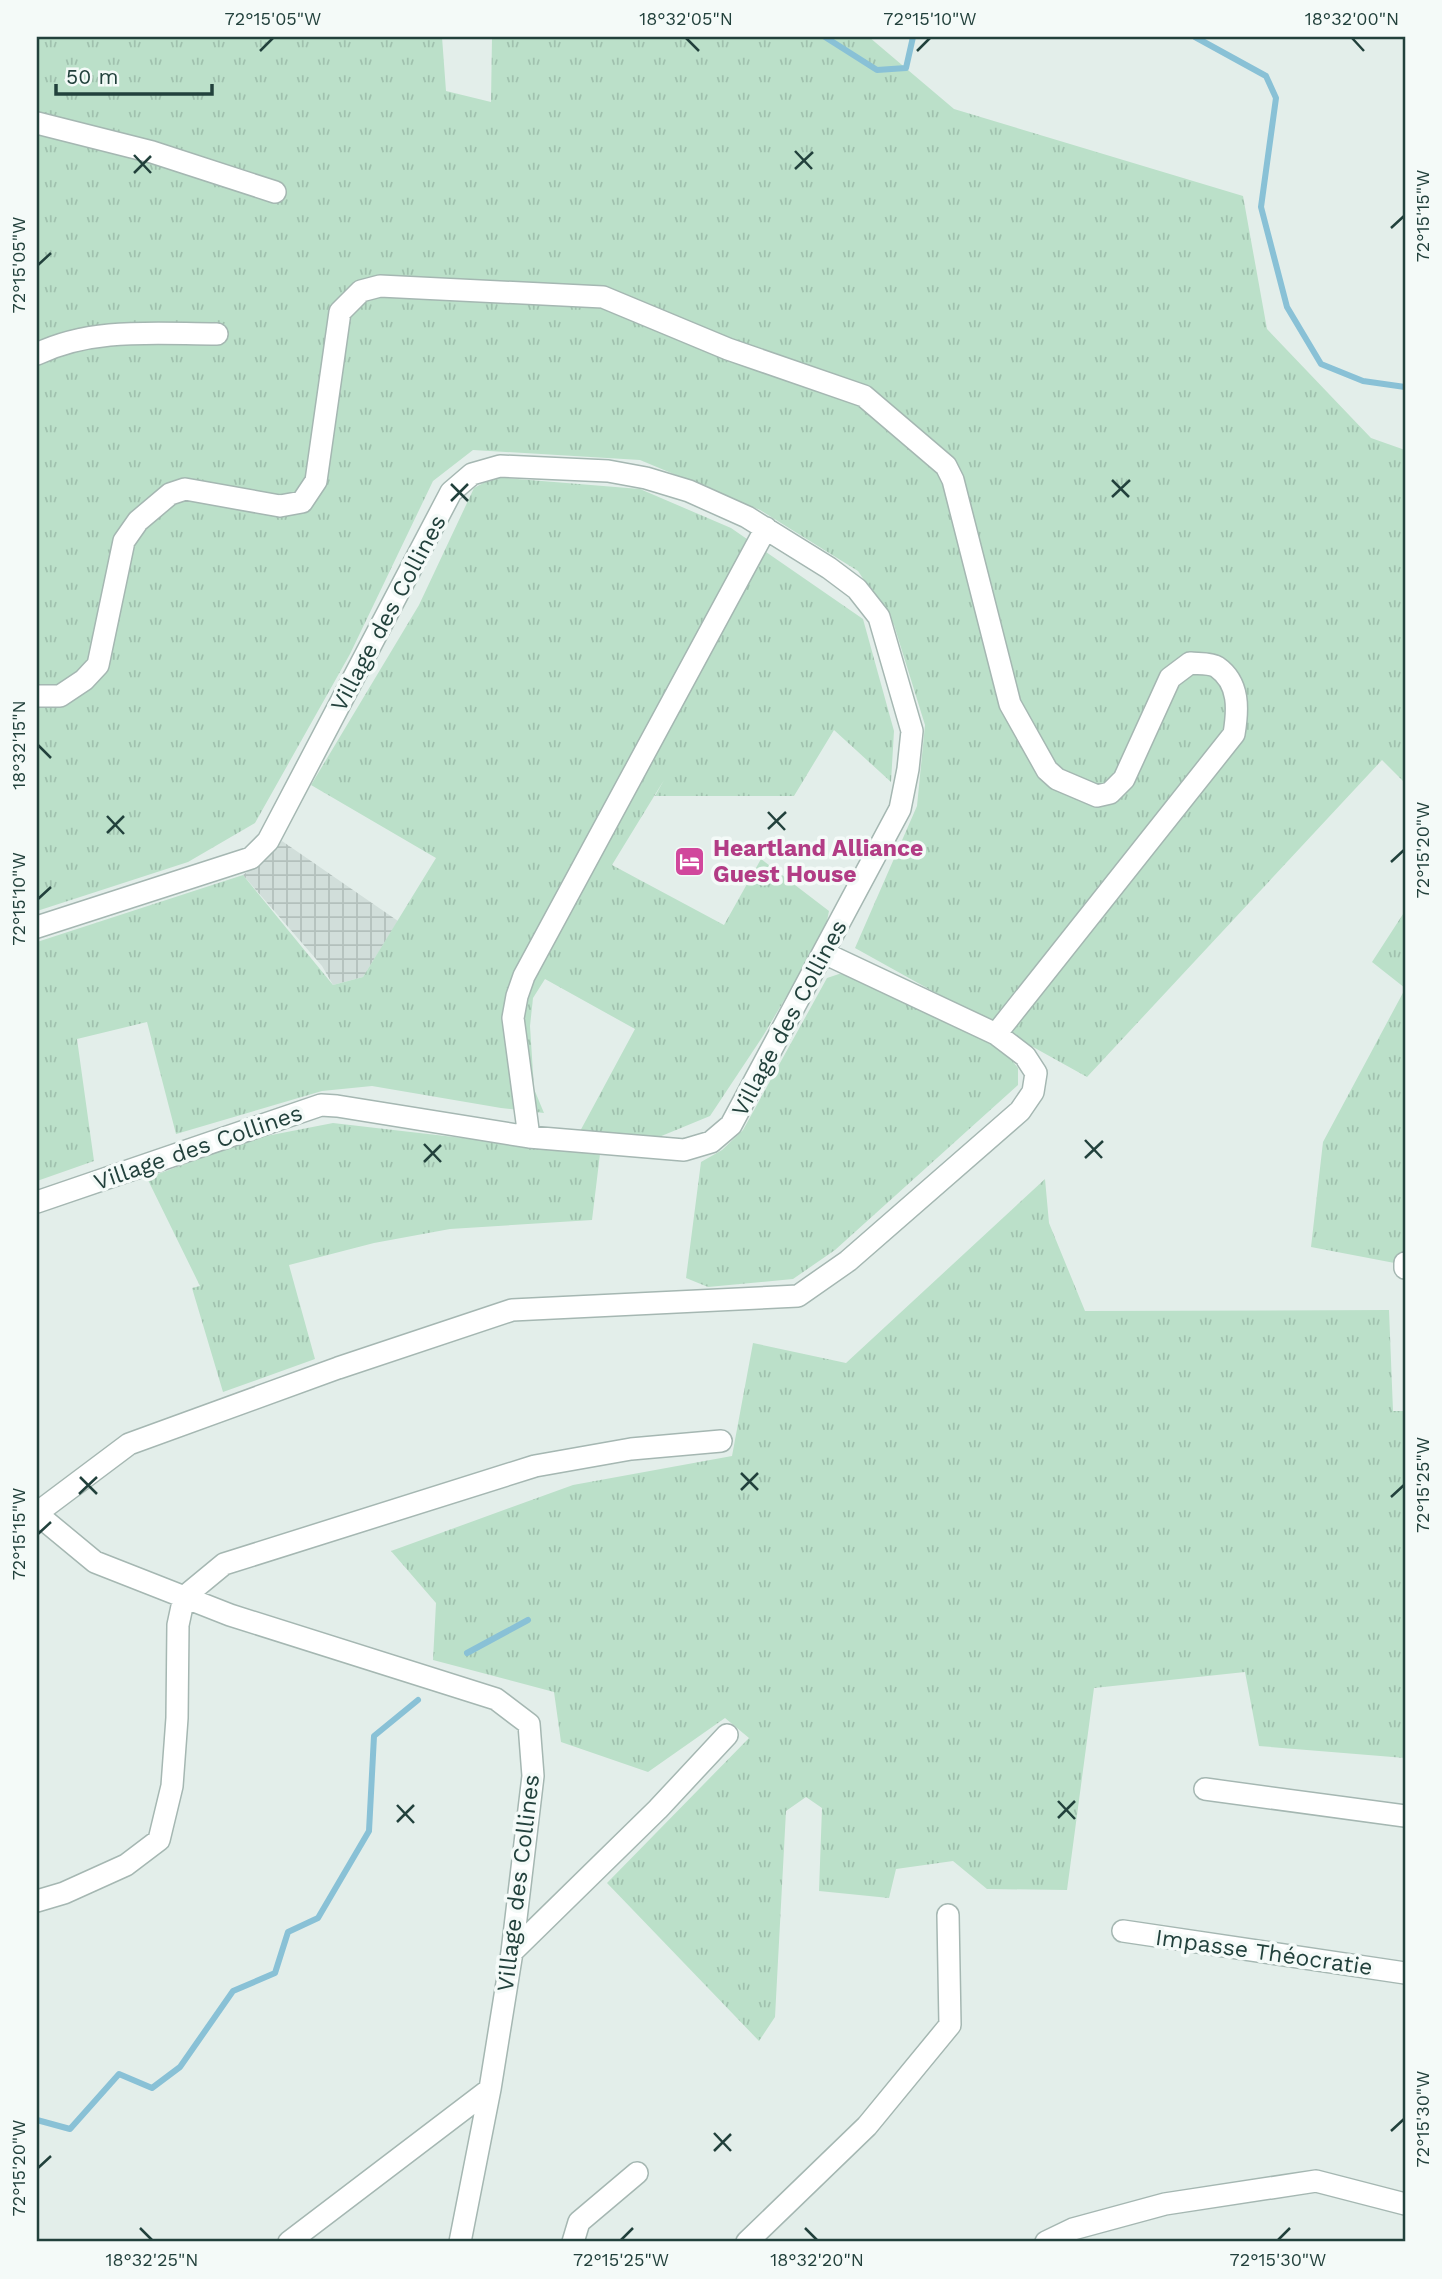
<svg xmlns="http://www.w3.org/2000/svg" width="1442" height="2279" viewBox="0 0 1442 2279" font-family="'Work Sans',sans-serif">
<style>
.industrial{fill:url(#industrial-grid)}
.grass{fill:url(#grass-tufts)}
.lines{fill:none;stroke-linecap:round;stroke-linejoin:round}
.stream{stroke:#89c1d6;stroke-width:6}
.minor-casing{stroke:#a5b7b2;stroke-width:24}
.minor{stroke:#fff;stroke-width:21}
.ticks{fill:none;stroke:#22413c;stroke-width:2.5}
.labels{text-anchor:middle;stroke-width:7;stroke-linejoin:round;paint-order:stroke}
.street-label{font-size:23px;fill:#22413c;stroke:#f4faf8}
.hotel-label{font-size:23px;font-weight:bold;fill:#b23c85;stroke:#f4faf8;text-anchor:start}
.neatline{fill:none;stroke:#22413c;stroke-width:2.5}
.ticks-label{font-size:18px;text-anchor:middle;fill:#22413c}
</style>
<defs>
<pattern id="industrial-grid" width="8" height="8" patternUnits="userSpaceOnUse" patternTransform="scale(1.75)"><rect width="8" height="8" fill="#d1deda"/><path d="M0 4h8M4 0v8" fill="none" stroke="#b3c0bc"/></pattern>
<pattern id="grass-tufts" width="24" height="20" patternUnits="userSpaceOnUse" patternTransform="scale(1.75)"><rect width="24" height="20" fill="#bbe0c9"/><path d="M3 7l-1-3M5 7V3M7 7l1-3M15 17l-1-3M17 17v-4M19 17l1-3" fill="none" stroke="#a0c1ae"/></pattern>
</defs>
<rect width="100%" height="100%" fill="#e3eeea"/>
<!-- industrial -->
<path class="industrial" d="M 282,841 L 398,921 L 363,977 L 333,985 L 322,966 L 243,875 L 261,862 Z"/>
<!-- grass -->
<path class="grass" d="M 37,37 L 442,37 L 446,91 L 491,102 L 492,37 L 869,37 L 954,109 L 1243,196 L 1267,329 L 1371,438 L 1405,450 L 1405,783 L 1382,760 L 1087,1077 L 855,948 L 917,806 L 925,725 L 894,625 L 858,571 L 760,510 L 640,460 L 473,450 L 433,481 L 350,654 L 255,823 L 188,862 L 37,911 Z
M 494,477 L 640,489 L 731,528 L 863,619 L 894,731 L 891,782 L 834,730 L 794,796 L 655,796 L 664,780 L 612,865 L 724,925 L 761,859 L 829,911 L 825,931 L 763,1036 L 710,1116 L 659,1137 L 578,1135 L 635,1029 L 545,979 L 533,998 L 530,1026 L 534,1089 L 544,1113 L 501,1108 L 372,1086 L 322,1091 L 176,1134 L 147,1022 L 77,1039 L 94,1161 L 37,1181 L 37,942 L 243,875 L 333,985 L 363,977 L 436,858 L 311,785 L 419,605 L 474,488 Z
M 1405,911 L 1405,988 L 1372,962 Z
M 839,974 L 857,975 L 1005,1051 L 1018,1068 L 1018,1085 L 835,1250 L 793,1279 L 708,1287 L 686,1278 L 701,1162 L 722,1150 L 743,1130 L 827,978 Z
M 1405,989 L 1405,1265 L 1311,1247 L 1323,1142 Z
M 333,1123 L 600,1154 L 592,1220 L 450,1229 L 374,1243 L 289,1265 L 315,1359 L 223,1392 L 192,1288 L 200,1286 L 147,1178 L 256,1138 Z
M 1045,1179 L 1049,1223 L 1085,1311 L 1389,1310 L 1393,1411 L 1405,1411 L 1405,1758 L 1259,1746 L 1245,1672 L 1094,1688 L 1067,1890 L 987,1889 L 953,1861 L 896,1869 L 889,1898 L 819,1891 L 822,1808 L 806,1797 L 786,1811 L 775,2017 L 759,2041 L 607,1883 L 749,1738 L 725,1718 L 648,1772 L 561,1742 L 554,1692 L 433,1660 L 436,1603 L 391,1551 L 573,1485 L 732,1456 L 753,1343 L 846,1363 Z"/>
<g class="lines">
<!-- stream -->
<path class="stream" d="M 825,37 L 877,70 L 906,68 L 913,37
M 1195,37 L 1266,76 L 1276,98 L 1261,207 L 1287,307 L 1321,364 L 1363,381 L 1405,387
M 467,1653 L 528,1620
M 37,2120 L 70,2129 L 119,2074 L 152,2088 L 180,2067 L 233,1991 L 275,1973 L 288,1932 L 318,1918 L 369,1831 L 374,1736 L 418,1700"/>
<defs>
<path id="minor" d="M 37,123 L 152,152 L 275,192
M 37,354 C 93,327 156,334 217,334
M 37,696 L 60,696 L 84,680 L 98,665 L 124,541 L 138,521 L 170,494 L 185,489 L 280,506 L 302,502 L 316,481 L 340,312 L 361,291 L 380,286 L 603,297 L 728,349 L 864,396 L 946,466 L 953,480 L 1010,704 L 1047,770 L 1057,779 L 1097,796 L 1110,793 L 1124,779 L 1170,678 L 1190,663 C 1197,664 1211,663 1217,667 C 1240,683 1238,710 1234,734 L 996,1034
M 37,927 L 251,858 L 268,841 L 451,492 L 472,474 L 500,466 L 608,471 L 646,478 L 689,491 L 747,517 L 829,568 L 857,589 L 879,617 L 912,731 L 908,769 L 900,809 L 731,1125 L 711,1142 L 684,1150 L 529,1137 L 337,1106 L 321,1105 L 37,1202
M 529,1137 L 513,1018 L 517,996 L 524,976 L 766,528
M 1405,1263 L 1405,1268
M 37,1513 L 129,1444 L 338,1368 L 512,1310 L 798,1296 L 848,1261 L 1020,1111 L 1033,1092 L 1036,1073 L 1025,1056 L 996,1034 L 824,953
M 37,1514 L 95,1562 L 230,1615 L 496,1699 L 529,1724 L 533,1776 L 512,1952 L 490,2089 L 460,2242
M 1205,1789 L 1405,1816
M 37,1901 L 64,1893 L 126,1865 L 159,1840 L 172,1786 L 177,1718 L 178,1625 L 184,1597 L 224,1564 L 535,1466 L 631,1449 L 721,1441
M 1123,1931 L 1405,1973
M 512,1952 L 658,1809 L 727,1735
M 289,2242 L 490,2089
M 573,2242 L 579,2222 L 637,2173
M 747,2242 L 867,2126 L 950,2025 L 948,1915
M 1046,2242 L 1073,2229 L 1165,2204 L 1316,2181 L 1405,2204"/>
</defs>
<!-- minor casing -->
<use href="#minor" class="minor-casing"/>
<!-- minor -->
<use href="#minor" class="minor"/>
</g>
<!-- ticks -->
<path class="ticks" d="M 686,38 L 699,51M 1352,38 L 1364,51M 260,51 L 273,38M 917,51 L 930,38M 795,151 L 812,169M 134,155 L 151,173M 795,169 L 813,152M 134,173 L 151,156M 1391,228 L 1404,216M 38,265 L 51,253M 1112,480 L 1129,497M 451,484 L 468,501M 1112,497 L 1130,480M 451,501 L 468,484M 38,745 L 51,758M 768,812 L 785,830M 107,816 L 124,834M 768,829 L 786,812M 107,833 L 124,816M 1391,862 L 1404,850M 38,899 L 51,887M 1085,1140 L 1102,1158M 424,1144 L 441,1162M 1085,1158 L 1103,1141M 424,1162 L 441,1145M 741,1473 L 758,1490M 80,1477 L 97,1494M 741,1490 L 758,1473M 79,1494 L 97,1477M 1391,1497 L 1404,1485M 38,1534 L 51,1522M 1058,1801 L 1075,1819M 397,1805 L 414,1823M 1058,1818 L 1075,1801M 397,1822 L 414,1805M 1391,2131 L 1404,2119M 714,2133 L 731,2151M 714,2151 L 731,2134M 38,2168 L 51,2156M 140,2228 L 152,2240M 805,2228 L 817,2240M 621,2240 L 633,2228M 1278,2240 L 1290,2228"/>
<!-- icons -->
<defs>
<symbol id="hotel-square" viewBox="-11 -11 22 22"><rect x="-9" y="-9" width="18" height="18" rx="4" fill="#d1479c" stroke="#f4faf8"/><path d="M-6-4.5h1.5V1H6V5H4.5V3h-9V5H-6ZM-4 0a1.8 1.8 0 1 1 3.6 0ZM.5 0V-2.5h3Q6-2.5 6 0Z" fill="#fff"/></symbol>
</defs>
<g fill-rule="evenodd">
<use href="#hotel-square" x="672" y="844" width="35" height="35"/>
</g>
<g class="labels">
<!-- street labels -->
<g class="street-label">
<text transform="translate(388 613) rotate(-62)" y="8">Village des Collines</text>
<text transform="translate(789 1018) rotate(-62)" y="8">Village des Collines</text>
<text transform="translate(198 1147) rotate(-19)" y="8">Village des Collines</text>
<text transform="translate(518 1883) rotate(-83)" y="8">Village des Collines</text>
<text transform="translate(1264 1952) rotate(8)" y="8">Impasse Théocratie</text>
</g>
<!-- hotel labels -->
<g class="hotel-label">
<text x="713" y="856">Heartland Alliance<tspan x="713" dy="26">Guest House</tspan></text>
</g>
</g>
<!-- border -->
<rect width="1442" height="2279" fill="none" stroke="#f4faf8" stroke-width="77"/>
<!-- scale -->
<path d="M56 84v10h156v-10" fill="none" stroke="#22413c" stroke-width="3.5"/>
<text x="66" y="84" font-size="21" fill="#22413c" stroke="#f4faf8" stroke-width="5" paint-order="stroke">50 m</text>
<rect x="38" y="38" width="1366" height="2202" class="neatline"/>
<g class="ticks-label">
<text x="273" y="25">72°15'05"W</text>
<text x="686" y="25">18°32'05"N</text>
<text x="930" y="25">72°15'10"W</text>
<text x="1352" y="25">18°32'00"N</text>
<text transform="translate(1423 216) rotate(-90)" y="6">72°15'15"W</text>
<text transform="translate(19 265) rotate(-90)" y="6">72°15'05"W</text>
<text transform="translate(19 745) rotate(-90)" y="6">18°32'15"N</text>
<text transform="translate(1423 850) rotate(-90)" y="6">72°15'20"W</text>
<text transform="translate(19 899) rotate(-90)" y="6">72°15'10"W</text>
<text transform="translate(1423 1485) rotate(-90)" y="6">72°15'25"W</text>
<text transform="translate(19 1534) rotate(-90)" y="6">72°15'15"W</text>
<text transform="translate(1423 2119) rotate(-90)" y="6">72°15'30"W</text>
<text transform="translate(19 2168) rotate(-90)" y="6">72°15'20"W</text>
<text x="152" y="2266">18°32'25"N</text>
<text x="621" y="2266">72°15'25"W</text>
<text x="817" y="2266">18°32'20"N</text>
<text x="1278" y="2266">72°15'30"W</text>
</g>
</svg>
